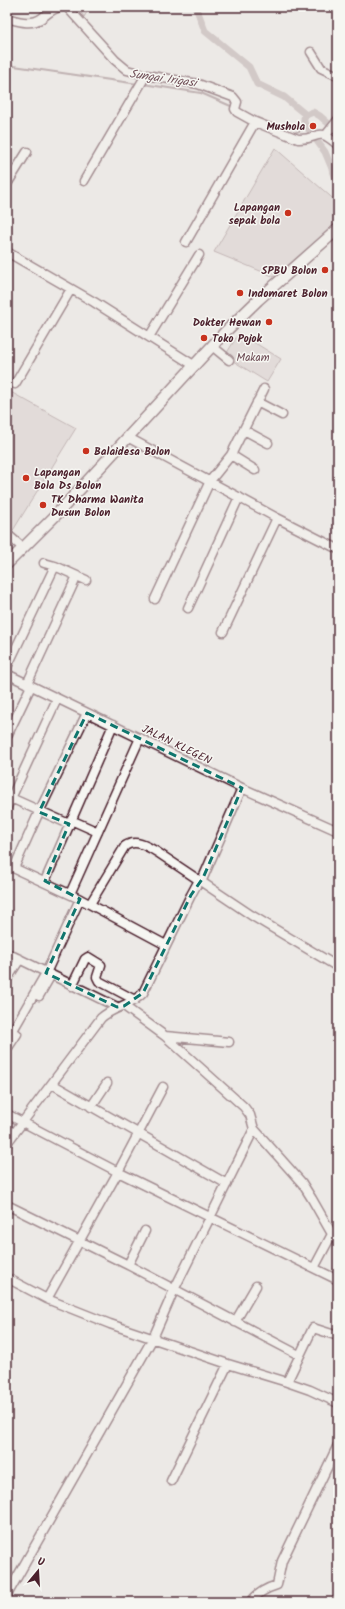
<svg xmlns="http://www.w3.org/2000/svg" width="345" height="1609" viewBox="0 0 345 1609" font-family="Kalam,sans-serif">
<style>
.green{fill:#d4cbca;stroke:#8f757a}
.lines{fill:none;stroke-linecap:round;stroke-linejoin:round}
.stream{stroke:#886e73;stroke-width:2}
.canal{stroke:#b1a2a3;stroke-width:7}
.minor-casing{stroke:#4a1f2b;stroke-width:11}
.major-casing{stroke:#4a1f2b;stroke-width:13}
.minor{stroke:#f6f6f2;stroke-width:8}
.major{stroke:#f6f6f2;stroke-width:10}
.marked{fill:none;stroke:#0f766e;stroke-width:3;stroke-dasharray:8 5;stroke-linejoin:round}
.poi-dot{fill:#c8321e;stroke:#f6f6f2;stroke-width:1.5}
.labels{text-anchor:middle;stroke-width:3;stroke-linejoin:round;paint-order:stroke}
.poi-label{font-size:11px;font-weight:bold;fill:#4a1f2b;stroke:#f6f6f2;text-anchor:start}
.park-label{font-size:11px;fill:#6c4a53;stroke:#f6f6f2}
.street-label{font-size:11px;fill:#4a1f2b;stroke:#f6f6f2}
.water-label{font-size:12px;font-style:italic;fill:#6e4d55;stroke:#f6f6f2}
</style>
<rect width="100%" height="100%" fill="#ece9e6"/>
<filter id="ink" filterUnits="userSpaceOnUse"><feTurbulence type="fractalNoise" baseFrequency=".025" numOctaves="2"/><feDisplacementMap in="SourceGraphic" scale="8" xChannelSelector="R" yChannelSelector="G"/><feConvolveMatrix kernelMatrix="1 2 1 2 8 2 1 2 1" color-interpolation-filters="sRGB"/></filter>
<g filter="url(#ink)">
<!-- green -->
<path class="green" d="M 77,7 L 90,7 L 84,17 Z
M 275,148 L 338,203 L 338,222 L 275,277 L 214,252 Z
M 239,333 L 281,359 L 267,382 L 225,356 Z
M 7,390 L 76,428 L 12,532 L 7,528 Z"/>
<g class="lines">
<!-- stream -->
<path class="stream" d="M 7,65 L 138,84
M 143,84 L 201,93 L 233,107
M 244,112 L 290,132
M 294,133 L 307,128"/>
<!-- canal -->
<path class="canal" d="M 196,7 L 205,31 L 249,67 L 257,84 L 284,97 L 306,115 L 313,112 L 320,116 L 338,132
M 306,115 L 304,118 L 304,123 L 325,152 L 338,183"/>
<defs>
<path id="minor" d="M 67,7 L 115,60 L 127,70 L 146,75 L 198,84 L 233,97 L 237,102 L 235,109 L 237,112 L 255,122 L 298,139 C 321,140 315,125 338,145
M 7,18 C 18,21 31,26 42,18 C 48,13 53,8 61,7
M 311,52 L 321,68 L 338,76
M 326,135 L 338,120
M 84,181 L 146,75
M 7,184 L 27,152
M 186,242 L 255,122
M 7,252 L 94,302 L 195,366
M 149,337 L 199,255
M 212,346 L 229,360
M 15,384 L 71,289
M 257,402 L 282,415
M 244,430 L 268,443
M 129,438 L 277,518 L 338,549
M 231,455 L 255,470
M 7,534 L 23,548
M 44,563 L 55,566
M 77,576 L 86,580
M 155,599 L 210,481 L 231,455 L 264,389
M 188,608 L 239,497
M 223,632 L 277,518
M 7,667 L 55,566 L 77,576 L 27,684
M 7,674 L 242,788 L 338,831
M 7,736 L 31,686
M 11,798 L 69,824
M 7,807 L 57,699
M 71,820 L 98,832
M 7,865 L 80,899 L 166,945
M 14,868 L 39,812 L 87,713
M 45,881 L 113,725
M 70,894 L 140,738
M 90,904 L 125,846 C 136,839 147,846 157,852 L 251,915 L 338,967
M 7,953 L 117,1007
M 7,979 L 20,959
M 72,986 L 85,959 L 88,957 L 101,965 L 97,977 L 99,981 L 135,1000
M 39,996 L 51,975
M 124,1006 L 165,1036 L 244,1107 L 250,1115 L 254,1129 L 302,1183 L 312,1199 L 332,1234
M 12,1032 L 46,973 L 80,899
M 165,1036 L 229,1042
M 7,1049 L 17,1034
M 52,1084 L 227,1184
M 91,1107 L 107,1083
M 7,1114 L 118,1172 L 338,1280
M 7,1143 L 101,1018 C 114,1006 131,1006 143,993 L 191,895 L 198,882 L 203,878 L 242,788
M 7,1205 L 128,1265 L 299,1355
M 128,1265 L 145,1231
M 314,1268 L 332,1234 L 338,1237
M 7,1278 L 47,1299 L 110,1324 L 228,1364 L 287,1382 L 310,1390 L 338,1403
M 47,1299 L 118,1172 L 163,1087
M 235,1322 L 256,1286
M 287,1382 L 313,1328 L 338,1336
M 171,1481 L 228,1364
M 7,1595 L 153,1338 L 174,1290 L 254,1129
M 251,1602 C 257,1593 267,1588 277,1585 L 282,1561 L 338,1445"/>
<path id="major" d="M 7,564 L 57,514 L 226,331 L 258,300 L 338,229"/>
</defs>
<!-- minor casing -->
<use href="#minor" class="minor-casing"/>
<!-- major casing -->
<use href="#major" class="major-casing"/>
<!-- minor -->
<use href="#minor" class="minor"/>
<!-- major -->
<use href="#major" class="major"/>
</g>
</g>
<!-- marked area -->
<path d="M0 0H345V1609H0ZM 87,713 L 242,788 L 203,878 L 191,895 L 143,993 L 124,1006 L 117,1007 L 46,973 L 80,899 L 45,881 L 69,824 L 39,812 Z" fill="#ece9e6" fill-opacity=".55" fill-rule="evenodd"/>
<path class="marked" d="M 87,713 L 242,788 L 203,878 L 191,895 L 143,993 L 124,1006 L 117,1007 L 46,973 L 80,899 L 45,881 L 69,824 L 39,812 Z"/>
<!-- markers -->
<g class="poi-dot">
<circle cx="313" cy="126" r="4"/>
<circle cx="288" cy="213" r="4"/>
<circle cx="325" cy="270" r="4"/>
<circle cx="240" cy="293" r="4"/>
<circle cx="269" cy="322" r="4"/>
<circle cx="204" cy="338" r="4"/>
<circle cx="86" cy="451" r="4"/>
<circle cx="26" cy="478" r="4"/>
<circle cx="43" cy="505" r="4"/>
</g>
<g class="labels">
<!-- poi labels -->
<g class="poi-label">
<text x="305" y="130" text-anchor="end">Mushola</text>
<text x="280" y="211" text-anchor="end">Lapangan<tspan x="280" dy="13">sepak bola</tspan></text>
<text x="317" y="274" text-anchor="end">SPBU Bolon</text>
<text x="248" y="297">Indomaret Bolon</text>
<text x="261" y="326" text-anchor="end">Dokter Hewan</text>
<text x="212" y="342">Toko Pojok</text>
<text x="94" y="455">Balaidesa Bolon</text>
<text x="34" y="476">Lapangan<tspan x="34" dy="13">Bola Ds Bolon</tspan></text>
<text x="51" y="503">TK Dharma Wanita<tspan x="51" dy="13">Dusun Bolon</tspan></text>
</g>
<!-- park labels -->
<g class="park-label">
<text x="253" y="361">Makam</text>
</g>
<!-- street labels -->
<g class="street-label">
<text transform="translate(177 744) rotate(26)" y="4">JALAN KLEGEN</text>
</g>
<!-- water labels -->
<g class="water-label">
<text transform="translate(163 78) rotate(8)" y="4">Sungai Irigasi</text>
</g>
</g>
<!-- margin -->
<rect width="345" height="1609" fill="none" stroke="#f6f6f2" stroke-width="24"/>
<rect x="12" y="12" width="321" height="1585" fill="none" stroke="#4a1f2b" stroke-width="1.5" filter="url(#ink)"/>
<!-- north arrow -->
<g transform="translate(38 1571) rotate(18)" stroke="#f6f6f2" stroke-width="3" paint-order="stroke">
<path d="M0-3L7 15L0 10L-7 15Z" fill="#4a1f2b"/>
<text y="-6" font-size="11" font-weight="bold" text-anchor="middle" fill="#4a1f2b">U</text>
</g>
</svg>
